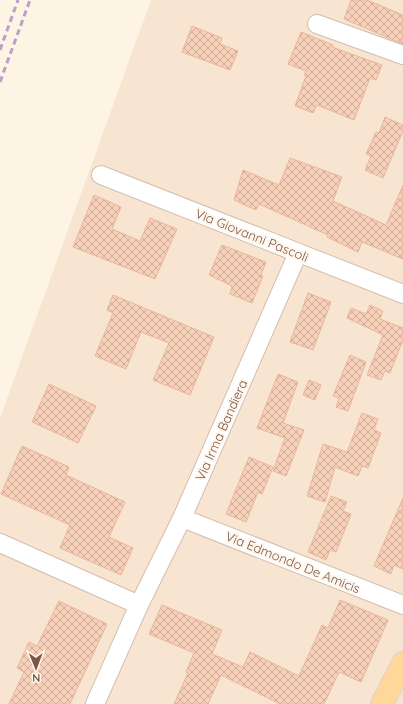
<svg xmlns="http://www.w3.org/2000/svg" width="403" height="704" viewBox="0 0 403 704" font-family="Quicksand,sans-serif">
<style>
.residential{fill:#f7e5d2}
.building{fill:url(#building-cross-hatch);stroke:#ebb698}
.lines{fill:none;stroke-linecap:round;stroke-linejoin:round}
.minor-casing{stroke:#d4bdac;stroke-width:20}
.primary-casing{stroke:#dcd4cf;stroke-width:24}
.minor{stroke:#fff;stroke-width:18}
.primary{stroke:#ffd79b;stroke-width:22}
.rail{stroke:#b6a1ca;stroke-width:3;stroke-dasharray:6 4;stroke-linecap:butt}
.labels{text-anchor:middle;stroke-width:4;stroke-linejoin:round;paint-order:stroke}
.street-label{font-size:13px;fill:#7a5847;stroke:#fff7ed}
</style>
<defs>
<pattern id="building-cross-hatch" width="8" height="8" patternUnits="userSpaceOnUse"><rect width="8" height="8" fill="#f7d0b9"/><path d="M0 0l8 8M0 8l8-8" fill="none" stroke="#cdac98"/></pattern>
</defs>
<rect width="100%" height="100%" fill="#fef4e4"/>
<!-- residential -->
<path class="residential" d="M 151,0 L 403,0 L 403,704 L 0,704 L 0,418 Z"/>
<!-- building -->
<path class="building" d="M 351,0 L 367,0 L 403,15 L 403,44 L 344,19 Z
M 192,26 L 222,38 L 220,44 L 238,51 L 230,70 L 182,52 Z
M 301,32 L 333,45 L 332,47 L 382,65 L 376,80 L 370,78 L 354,120 L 317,105 L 313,113 L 295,106 L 306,76 L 304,75 L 306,71 L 288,64 Z
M 385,117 L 403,125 L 403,131 L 383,178 L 365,170 L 371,156 L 366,154 L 376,132 L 379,133 Z
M 290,158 L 342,177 L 333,201 L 386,225 L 403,185 L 403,259 L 362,242 L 358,252 L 327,237 L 328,235 L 259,204 L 256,210 L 234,200 L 243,170 L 279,185 Z
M 94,195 L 121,207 L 112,229 L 140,241 L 150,218 L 177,229 L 155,279 L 73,247 Z
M 222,245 L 266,262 L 261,275 L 263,276 L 252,303 L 230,294 L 232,286 L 209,275 Z
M 308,293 L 331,302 L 313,350 L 290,342 Z
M 113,295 L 214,337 L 190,395 L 153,380 L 169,343 L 141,332 L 126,369 L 95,356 L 113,313 L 107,310 Z
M 370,305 L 383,311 L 380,319 L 403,328 L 403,340 L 390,373 L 385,371 L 381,380 L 367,375 L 383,335 L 347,318 L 351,308 L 366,314 Z
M 350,355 L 366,362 L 348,411 L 336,407 L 339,398 L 333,396 Z
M 278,374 L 298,382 L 283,423 L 304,430 L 286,476 L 273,471 L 285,438 L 257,428 Z
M 309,380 L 321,385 L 315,400 L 303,395 Z
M 49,384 L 96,406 L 78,443 L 32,422 Z
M 362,413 L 378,419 L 374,430 L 381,433 L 368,468 L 362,466 L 358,476 L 335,467 L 325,502 L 307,496 L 323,444 L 347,452 Z
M 22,446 L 69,467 L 66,475 L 125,502 L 109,537 L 133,548 L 121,575 L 60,548 L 70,525 L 1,494 Z
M 249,457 L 273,467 L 262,494 L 258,492 L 246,522 L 226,514 Z
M 331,496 L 347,502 L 343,511 L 351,514 L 336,552 L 330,550 L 326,560 L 308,552 Z
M 403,498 L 403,569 L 394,565 L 391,574 L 374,566 Z
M 340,600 L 388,620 L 361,682 L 339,672 L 324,704 L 280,704 L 221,675 L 208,704 L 174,704 L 188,673 L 186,672 L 194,653 L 149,634 L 162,605 L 222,630 L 212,654 L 243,667 L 250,652 L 299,676 L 322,625 L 328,628 Z
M 59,601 L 107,624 L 70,704 L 9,704 L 24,672 L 17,668 L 29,642 L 37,646 Z"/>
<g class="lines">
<defs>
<path id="minor" d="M 317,24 L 403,55
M 101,175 L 403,294
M 182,518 L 403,605
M 0,543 L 139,605
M 95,704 L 139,605 L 182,518 L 298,253"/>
<path id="primary" d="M 382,704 L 403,663"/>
</defs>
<!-- minor casing -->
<use href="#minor" class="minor-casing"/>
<!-- primary casing -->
<use href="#primary" class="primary-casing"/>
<!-- minor -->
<use href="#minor" class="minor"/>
<!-- primary -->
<use href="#primary" class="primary"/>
<!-- rail -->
<path class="rail" d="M 0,50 L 18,0
M 0,82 L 30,0"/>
</g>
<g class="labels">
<!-- street labels -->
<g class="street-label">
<text transform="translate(252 235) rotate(22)" y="5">Via Giovanni Pascoli</text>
<text transform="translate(221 430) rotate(-66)" y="5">Via Irma Bandiera</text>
<text transform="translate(293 562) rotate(22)" y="5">Via Edmondo De Amicis</text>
</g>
</g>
<!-- north arrow -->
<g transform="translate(36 668) rotate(179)" stroke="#fff7ed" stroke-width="3" paint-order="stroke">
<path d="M0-3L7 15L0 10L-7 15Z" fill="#7a5847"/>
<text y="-6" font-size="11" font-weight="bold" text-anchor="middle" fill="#7a5847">N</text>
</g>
</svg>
